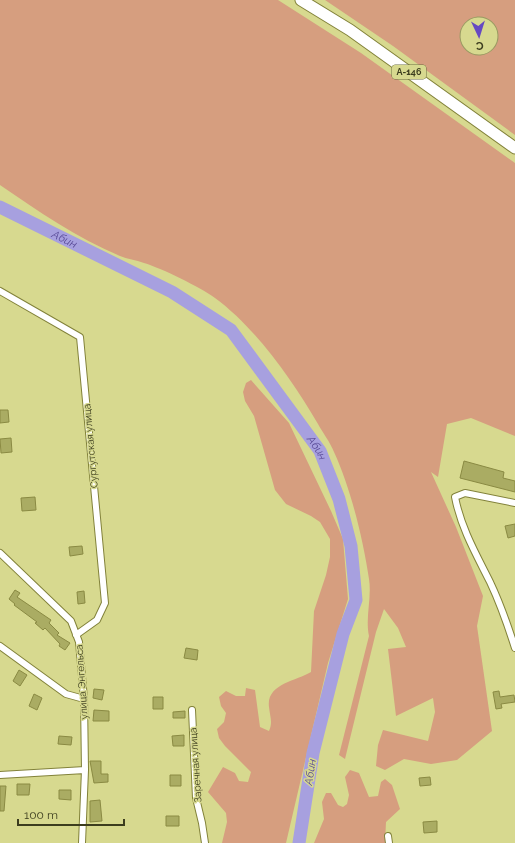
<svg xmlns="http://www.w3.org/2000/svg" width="515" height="843" viewBox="0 0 515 843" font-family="Raleway,sans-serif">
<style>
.green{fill:#d69e7f;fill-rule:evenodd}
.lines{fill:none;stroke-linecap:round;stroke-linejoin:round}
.river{stroke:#a7a0df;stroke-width:13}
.building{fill:#aaac63;stroke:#8a8a43}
.street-casing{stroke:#82823a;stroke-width:8}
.highway-casing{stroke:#82823a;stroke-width:13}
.street{stroke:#fff;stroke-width:6}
.highway{stroke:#fff;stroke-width:11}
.labels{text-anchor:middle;stroke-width:3;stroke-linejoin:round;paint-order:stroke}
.shield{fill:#d7d98f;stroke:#6a6c40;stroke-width:1}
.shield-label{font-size:9px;font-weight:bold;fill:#3c3d1e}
.street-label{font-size:10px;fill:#3c3d1e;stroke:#d7d98f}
.water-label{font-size:11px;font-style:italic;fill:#574996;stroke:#d7d98f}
</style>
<rect width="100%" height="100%" fill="#d7d98f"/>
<!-- green -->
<path class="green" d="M 0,0 L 278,0 L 361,53 L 515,163 L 515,436 L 471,418 L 447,424 L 438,477 L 431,472 L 456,527 L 483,596 L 477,626 L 492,731 L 457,760 L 431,764 L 404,759 L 385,770 L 376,766 L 378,745 L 383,730 L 428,741 L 435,712 L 433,698 L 396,716 L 388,649 L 406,647 L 398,628 L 384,609 L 376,632 L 345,759 L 339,755 L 369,636 C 365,617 372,598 369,579 C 363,539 351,489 334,452 C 330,442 323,433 318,424 C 292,380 256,328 215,298 C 200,287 161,268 144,263 C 136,260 127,259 120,256 C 77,238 38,211 0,185 Z
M 325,0 L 515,0 L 515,135 L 393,46 ZM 467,24 L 491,24 L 491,48 L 467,48 Z
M 251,380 L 289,423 L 331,511 L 343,539 L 348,599 L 328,663 L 286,843 L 222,843 L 227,822 L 226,813 L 208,792 L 223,767 L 235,773 L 239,781 L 248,782 L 251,772 L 225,746 L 219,738 L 217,729 L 224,722 L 226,713 L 221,706 L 219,697 L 226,691 L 236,696 L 245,696 L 246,688 L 255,690 L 260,727 L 269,731 C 273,722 270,717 269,707 C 266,684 296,681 311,672 L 314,611 L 326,575 L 330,557 L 330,539 L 320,522 L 311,516 L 286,504 L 275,490 L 254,416 L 245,401 L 243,392 L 246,383 Z
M 350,770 L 359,773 L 369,797 L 378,796 L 381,782 L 385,779 L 392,785 L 400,809 L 386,822 L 385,843 L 314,843 L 324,819 L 322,802 L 326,793 L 331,793 L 338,805 L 343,807 L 347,804 L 349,795 L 345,777 Z"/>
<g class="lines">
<!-- river -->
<path class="river" id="s1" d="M 0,207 L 172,292 L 231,330 L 320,451 L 339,499 L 351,546 L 356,600 L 343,634 L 313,753 L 299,843"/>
</g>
<!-- building -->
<path class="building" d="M 0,410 L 8,410 L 9,422 L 0,423 Z
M 11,438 L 12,452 L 1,453 L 0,439 Z
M 464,461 L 504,472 L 503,478 L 515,481 L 515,492 L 460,478 Z
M 35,497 L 36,510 L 22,511 L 21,498 Z
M 515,524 L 515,536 L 508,538 L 505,526 Z
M 82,546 L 83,554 L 70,556 L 69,547 Z
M 15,590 L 20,593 L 17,597 L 51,620 L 49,623 L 59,633 L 57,635 L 70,643 L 65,650 L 59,646 L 60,644 L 45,628 L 43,630 L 35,623 L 37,622 L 14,605 L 15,604 L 9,599 Z
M 84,591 L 85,603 L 78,604 L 77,592 Z
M 186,648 L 198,650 L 197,660 L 184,658 Z
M 19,670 L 27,675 L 20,686 L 13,681 Z
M 94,689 L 104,690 L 102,700 L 93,698 Z
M 499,691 L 500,697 L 514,695 L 515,702 L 501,704 L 502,708 L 496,709 L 493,692 Z
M 34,694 L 42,698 L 37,710 L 29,706 Z
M 153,697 L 163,697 L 163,709 L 153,709 Z
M 94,710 L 109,711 L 109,721 L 93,721 Z
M 185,711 L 185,718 L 173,718 L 173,712 Z
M 184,735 L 184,746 L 173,746 L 172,736 Z
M 59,736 L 72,737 L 71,745 L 58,744 Z
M 90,761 L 101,761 L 101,774 L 108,774 L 108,782 L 94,783 Z
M 170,775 L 181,775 L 181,786 L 170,786 Z
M 430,777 L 431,785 L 420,786 L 419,778 Z
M 17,784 L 30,784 L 29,795 L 17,795 Z
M 0,786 L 6,786 L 4,811 L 0,811 Z
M 59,790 L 71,790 L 71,800 L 59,799 Z
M 100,800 L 102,821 L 90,822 L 90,801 Z
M 166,816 L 179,816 L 179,826 L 166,826 Z
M 437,821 L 437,832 L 424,833 L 423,822 Z"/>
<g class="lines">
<defs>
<path id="street" d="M 0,291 L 80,337 L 105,603 L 97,620 L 76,635
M 515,503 L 465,493 L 455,497 C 461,528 476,554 490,582 C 500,603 508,626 515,648
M 0,553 L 71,621 L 79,642 L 84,699 L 85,770 L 82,843
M 0,646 L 66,694 L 84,699
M 192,710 L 196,798 L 202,823 L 205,843
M 0,775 L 85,770
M 388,836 L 389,843"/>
<path id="highway" d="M 301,0 L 350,30 L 515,148"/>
</defs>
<!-- street casing -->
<use href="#street" class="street-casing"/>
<!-- highway casing -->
<use href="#highway" class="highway-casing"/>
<!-- street -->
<use href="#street" class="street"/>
<!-- highway -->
<use href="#highway" class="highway"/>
</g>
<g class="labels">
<!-- shield labels -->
<rect class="shield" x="392" y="65" width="34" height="14" rx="3"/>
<g class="shield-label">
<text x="409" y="75">А-146</text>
</g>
<!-- street labels -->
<g class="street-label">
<text transform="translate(90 446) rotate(-95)" y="4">Сургутская улица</text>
<text transform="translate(81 682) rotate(-94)" y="4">улица Энгельса</text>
<text transform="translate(195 765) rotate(-94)" y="4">Заречная улица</text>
</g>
<!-- water labels -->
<g class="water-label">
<text dy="4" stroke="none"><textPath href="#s1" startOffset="72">Абин</textPath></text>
<text dy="4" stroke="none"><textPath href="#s1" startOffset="408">Абин</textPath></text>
<text transform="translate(310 772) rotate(-81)" y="4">Абин</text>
</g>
</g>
<!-- north arrow -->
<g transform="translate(479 36) rotate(176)"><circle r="19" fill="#d7d98f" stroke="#999b62"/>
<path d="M0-3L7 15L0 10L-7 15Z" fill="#6649c2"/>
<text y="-6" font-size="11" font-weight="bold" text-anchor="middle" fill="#3c3d1e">С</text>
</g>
<!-- scale -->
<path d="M18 819v6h106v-6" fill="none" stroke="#3c3d1e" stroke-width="2"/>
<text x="24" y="819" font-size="12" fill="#3c3d1e" stroke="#d7d98f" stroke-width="3" paint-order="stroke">100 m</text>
</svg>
